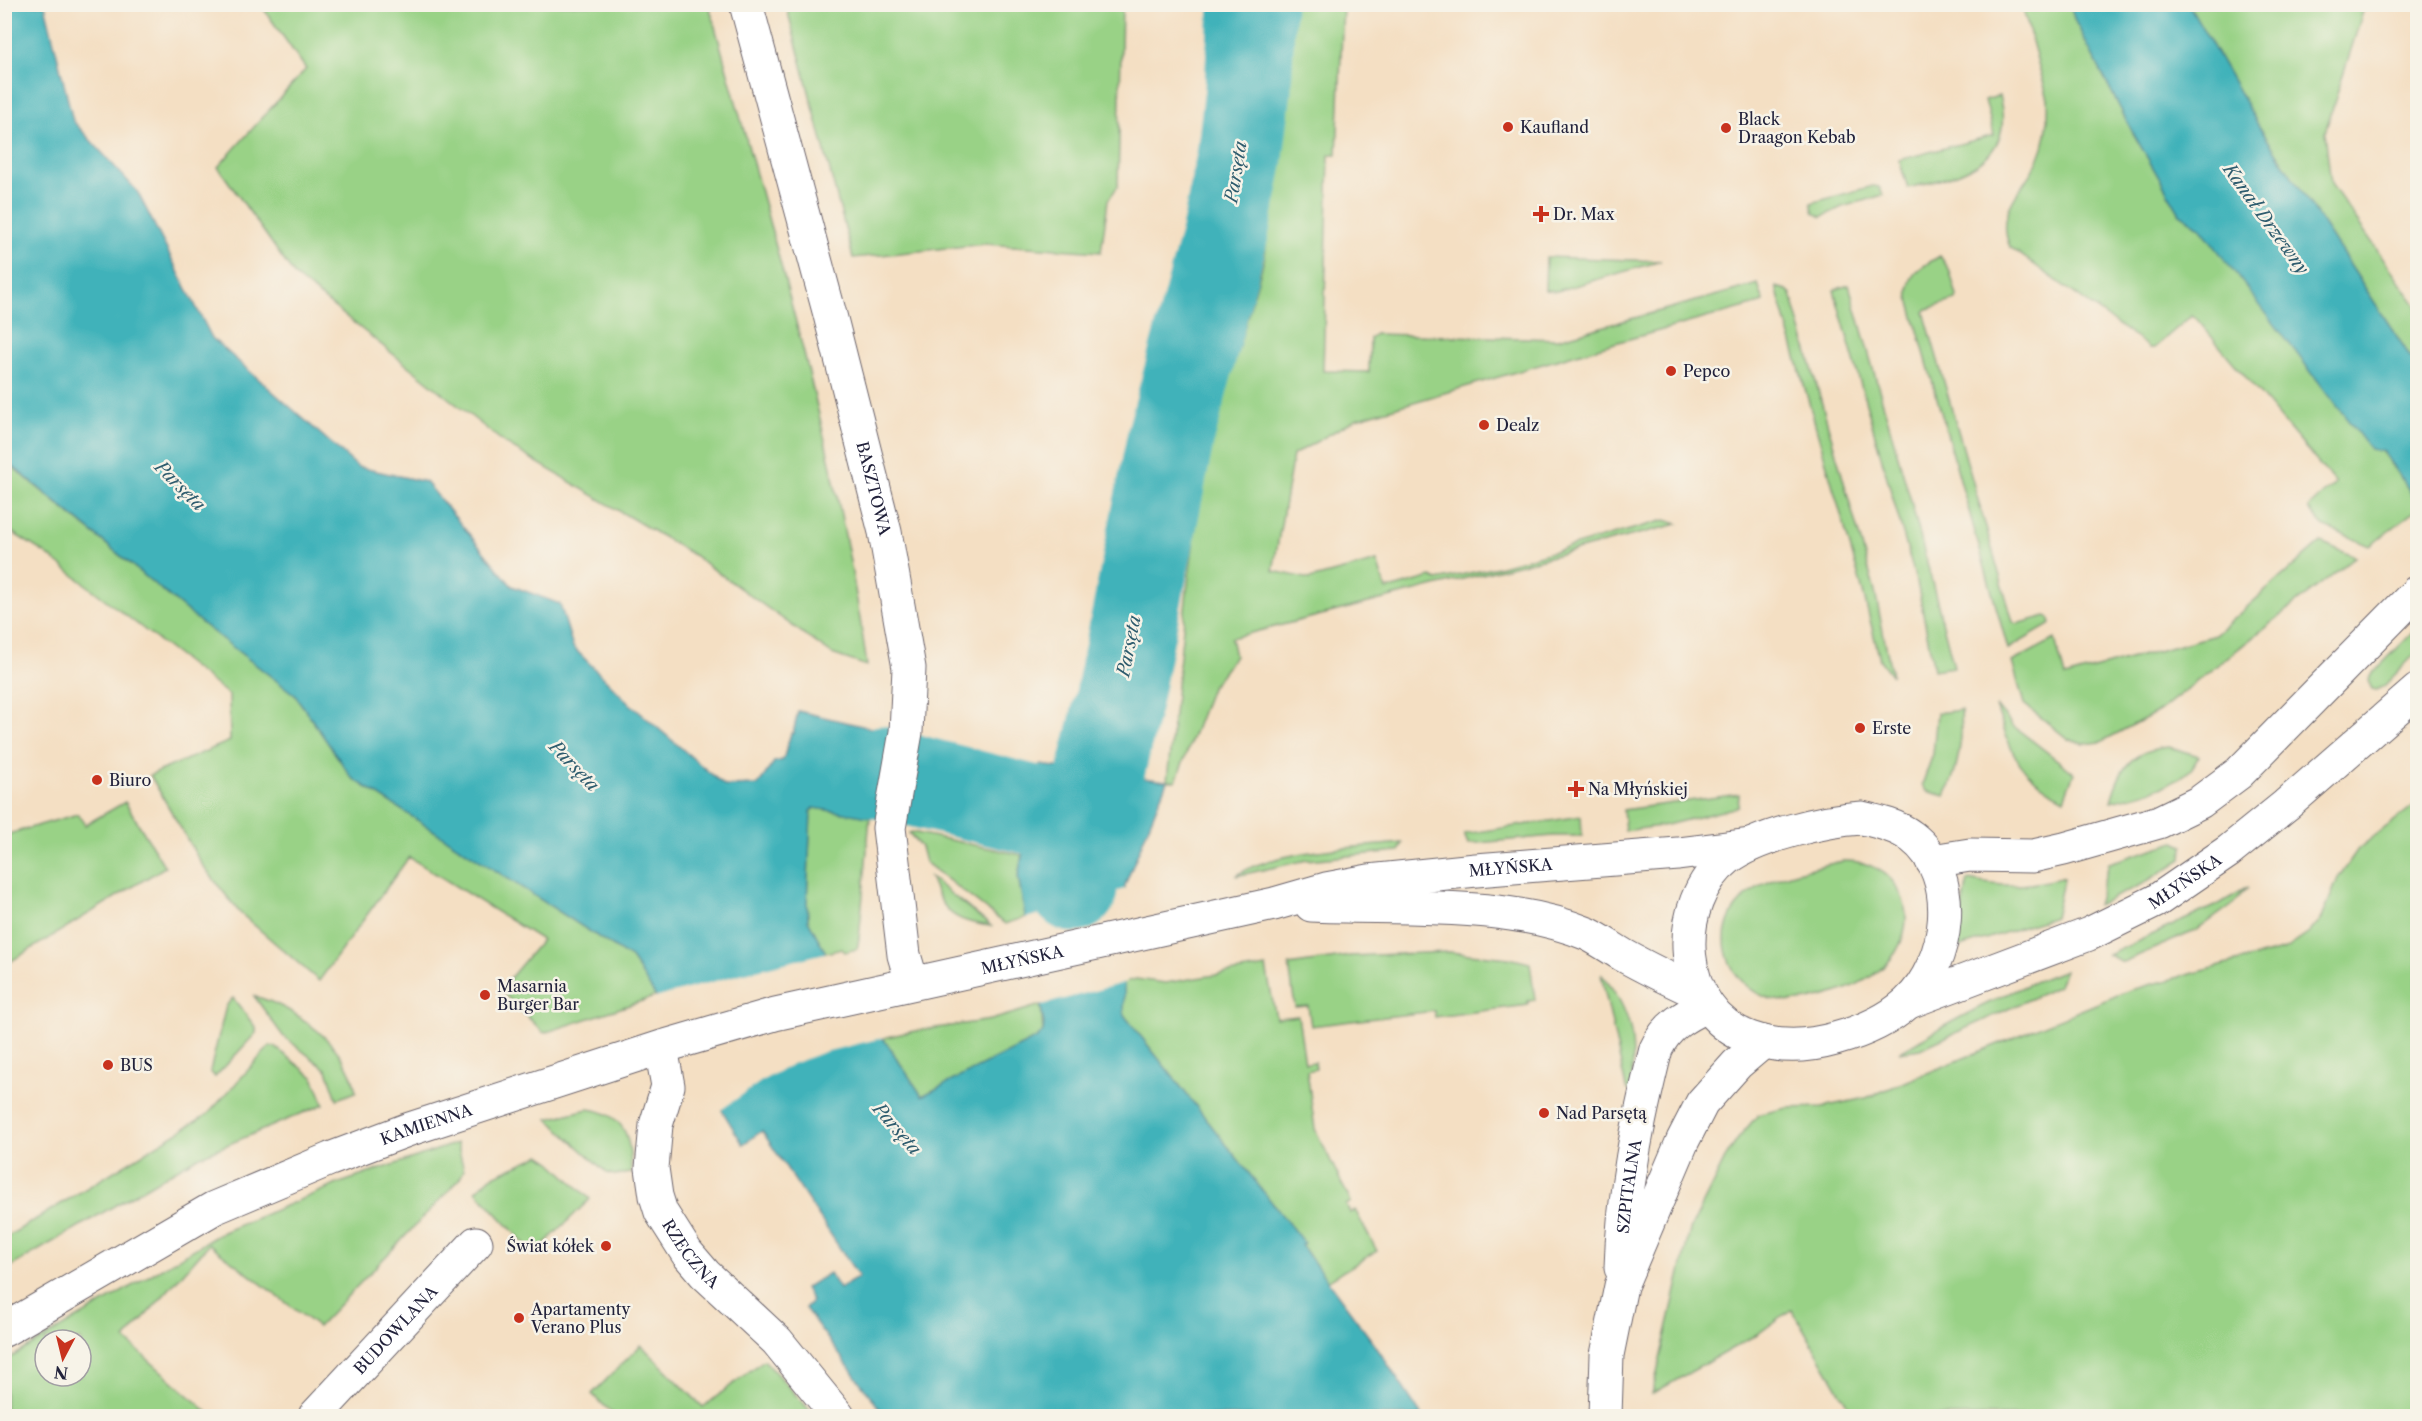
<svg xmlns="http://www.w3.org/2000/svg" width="2422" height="1421" viewBox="0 0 2422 1421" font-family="'Libre Caslon Text',serif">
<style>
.green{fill:#99d286;stroke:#5e7a60;stroke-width:1.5;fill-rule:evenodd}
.water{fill:#41b2ba;stroke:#326a7a;stroke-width:1.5}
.pier{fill:#f4dfc3}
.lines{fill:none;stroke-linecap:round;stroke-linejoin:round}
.canal{stroke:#41b2ba;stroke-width:51}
.river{stroke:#41b2ba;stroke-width:87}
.minor-casing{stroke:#6c646b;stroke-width:35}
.minor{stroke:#fff;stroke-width:33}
.poi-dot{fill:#c8321e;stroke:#f7f3e8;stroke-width:2}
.labels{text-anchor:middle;stroke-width:5;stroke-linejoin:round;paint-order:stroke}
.poi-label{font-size:16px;fill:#22223b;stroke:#f7f3e8;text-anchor:start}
.street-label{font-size:16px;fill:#22223b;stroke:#f7f3e8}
.water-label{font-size:18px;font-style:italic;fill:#2e5c6e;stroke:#f7f3e8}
</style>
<rect width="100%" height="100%" fill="#f7f3e8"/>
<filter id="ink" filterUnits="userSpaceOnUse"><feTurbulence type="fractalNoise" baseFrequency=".0167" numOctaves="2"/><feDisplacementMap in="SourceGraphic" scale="12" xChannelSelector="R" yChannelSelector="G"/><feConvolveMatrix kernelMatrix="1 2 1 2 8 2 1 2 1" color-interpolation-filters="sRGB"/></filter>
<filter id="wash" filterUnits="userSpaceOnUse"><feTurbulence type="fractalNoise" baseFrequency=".008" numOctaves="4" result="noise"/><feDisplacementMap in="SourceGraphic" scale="24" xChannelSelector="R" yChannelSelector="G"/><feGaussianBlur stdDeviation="1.35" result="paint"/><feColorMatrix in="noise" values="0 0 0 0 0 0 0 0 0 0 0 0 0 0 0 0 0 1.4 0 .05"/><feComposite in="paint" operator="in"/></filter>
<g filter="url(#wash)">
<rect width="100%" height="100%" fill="#f4dfc3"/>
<!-- green -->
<path class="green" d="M 261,5 L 709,5 C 769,223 836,441 867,666 L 832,654 L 692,554 L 506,444 L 295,276 L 218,167 L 306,69 Z
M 786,5 L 1122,5 L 1118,186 L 1108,200 L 1101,252 L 985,244 L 853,258 Z
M 1286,5 L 1343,5 L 1337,155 L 1329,155 L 1323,371 L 1369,372 L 1370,338 L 1375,334 L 1558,339 L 1758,284 L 1764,302 L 1604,346 L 1356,419 L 1293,455 L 1273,571 L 1310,579 L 1377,561 L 1386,590 L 1431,577 L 1437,580 L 1498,567 L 1665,520 L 1678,524 L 1231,638 L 1235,656 L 1211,688 L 1176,781 L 1167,781 L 1187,590 L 1201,490 L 1217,423 L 1265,256 L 1282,87 Z
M 2022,5 L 2070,5 L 2075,21 L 2133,133 L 2180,214 L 2200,227 L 2382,452 L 2417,501 L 2417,509 L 2370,546 L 2323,526 L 2309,510 L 2309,507 L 2335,483 L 2195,317 L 2192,315 L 2154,348 L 2150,348 L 2010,247 C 1994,209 2025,189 2039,158 C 2047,140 2049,119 2048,99 Z
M 2189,5 L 2365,5 L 2325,132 L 2331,184 L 2417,306 L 2417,367 L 2260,128 Z
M 1999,96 C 2018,163 1957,176 1908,188 L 1899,160 L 1994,135 L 1985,100 Z
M 1873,186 L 1879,187 L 1883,195 L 1842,207 L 1822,217 L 1814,213 L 1811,203 Z
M 1940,256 L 1949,269 L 1957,296 L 1956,300 L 1927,309 L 1924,312 L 2013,622 L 2017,624 L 2046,616 L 2049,617 L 2051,624 L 2008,649 L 1909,299 C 1906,273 1920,268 1940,256 Z
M 1546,257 L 1661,261 L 1557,291 L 1545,290 Z
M 1849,285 L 1911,501 L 1954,667 L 1934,670 L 1918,587 L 1834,290 Z
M 1776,287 L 1787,290 L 1791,294 L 1875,592 L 1892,676 L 1880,660 L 1863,592 Z
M 4,460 L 204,625 L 295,695 L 352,778 L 631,958 L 657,996 L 544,1033 L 500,990 L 542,940 L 409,857 L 319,981 L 239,912 L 201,863 L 150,775 L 230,741 L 229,695 L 45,553 L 5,528 Z
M 2321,542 L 2355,557 L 2159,711 L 2101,742 L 2083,744 L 2068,739 L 2024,704 L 2012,662 L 2055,639 L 2065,677 L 2215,635 Z
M 2417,628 L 2417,652 L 2384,686 L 2377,690 L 2372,689 L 2368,681 L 2371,675 Z
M 1996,706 L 2012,725 L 2074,773 L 2064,799 C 2017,774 2012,754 1996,706 Z
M 1961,710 C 1963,741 1959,768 1945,796 L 1926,791 L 1922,785 L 1933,754 L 1937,713 Z
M 2169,747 L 2199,756 C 2196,760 2194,766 2191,769 C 2174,787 2134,796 2111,801 C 2120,767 2132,750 2169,747 Z
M 1739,794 L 1738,807 L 1667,825 L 1625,831 L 1623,810 Z
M 125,802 L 165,867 L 5,965 L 5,835 L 78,814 L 85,825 Z
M 2417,803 L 2417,1416 L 1854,1416 L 1792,1309 L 1759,1333 L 1652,1394 L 1690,1230 L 1727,1155 L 1740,1136 L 1758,1115 L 1765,1113 L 1787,1108 L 1822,1107 L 1866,1098 L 2130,990 L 2286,949 L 2309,933 L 2322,918 L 2338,878 L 2358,849 Z
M 814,808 L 870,817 L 859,939 L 857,949 L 845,952 L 842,949 L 826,953 L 808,920 L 807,901 L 811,811 Z
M 1581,816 L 1582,836 L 1553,836 L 1468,844 L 1464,834 Z
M 912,832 L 1022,855 L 1018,876 L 1026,917 L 1005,924 L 925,862 L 921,847 L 909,833 Z
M 2175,842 L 2183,846 L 2182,859 L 2141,885 L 2097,905 L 2109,863 Z
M 1403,843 L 1399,851 L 1307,860 L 1236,876 C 1274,849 1356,848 1403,843 Z
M 1843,861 C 1899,859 1925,918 1890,960 C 1874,978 1854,987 1832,994 C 1815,999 1799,1003 1782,1001 C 1733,996 1705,937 1742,900 C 1764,876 1813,868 1843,861 Z
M 930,877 L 991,926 C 953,922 943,912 930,877 Z
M 2064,877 L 2055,917 L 1954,949 L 1968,880 C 2007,888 2026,887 2064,877 Z
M 2248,887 L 2233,904 L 2197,930 L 2123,962 L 2108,955 L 2221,903 Z
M 1449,952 L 1509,958 L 1530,963 L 1535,1000 L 1528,1001 L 1528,1005 L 1435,1017 L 1434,1011 L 1311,1026 L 1308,1006 L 1295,1007 L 1289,965 L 1350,956 Z
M 1266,967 L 1276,1018 L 1298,1016 L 1305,1063 L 1315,1062 L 1316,1069 L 1307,1071 L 1315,1129 L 1351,1202 L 1346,1205 L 1350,1213 L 1355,1210 L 1377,1251 L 1327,1281 L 1301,1244 L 1303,1242 L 1124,1015 L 1124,982 L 1136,979 L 1165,983 Z
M 2065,970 L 2059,986 L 1920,1049 L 1899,1052 C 1955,1019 2003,993 2065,970 Z
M 1601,974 C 1633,1011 1637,1043 1630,1091 L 1626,1088 Z
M 254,996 C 297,1008 348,1046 356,1092 L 337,1099 L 327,1070 L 283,1036 Z
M 233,998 L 256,1028 L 256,1033 L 215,1077 L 210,1071 L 226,1006 Z
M 1041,1005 L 1043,1032 L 1037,1038 L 922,1096 L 883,1038 L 909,1032 L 991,1020 Z
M 270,1046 L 275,1047 L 313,1077 L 324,1104 L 196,1158 L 5,1270 L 5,1238 L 208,1114 Z
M 588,1109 C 627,1114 631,1140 631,1173 L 614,1175 L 607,1173 L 548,1119 Z
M 457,1143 L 464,1170 L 459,1180 L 318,1327 L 209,1244 L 125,1339 L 212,1416 L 5,1416 L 5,1361 L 223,1232 L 340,1183 ZM 45,1340 L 81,1340 L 81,1376 L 45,1376 Z
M 540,1155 L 551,1162 L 590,1199 L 534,1254 L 476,1191 L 491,1177 Z
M 641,1345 L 703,1407 L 764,1360 L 815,1416 L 615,1416 L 592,1394 Z"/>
<!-- water -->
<path class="water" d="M 4,5 L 45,5 L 73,121 L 137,191 L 212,338 L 358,467 L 426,482 L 512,586 L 560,604 L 573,647 L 629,703 L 725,786 L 758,785 L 774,762 L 783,760 L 791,733 L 793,734 L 798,711 L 884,731 L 869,817 L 814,808 L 811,811 L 807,901 L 808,920 L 826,953 L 922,1096 L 1037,1038 L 1043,1032 L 1044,1024 L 1018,876 L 1041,765 L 1167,781 L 1125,885 L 1124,1015 L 1304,1243 L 1301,1245 L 1375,1345 L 1422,1416 L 885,1416 L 805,1308 L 812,1301 L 805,1288 L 829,1273 L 839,1289 L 859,1277 L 762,1131 L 743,1144 C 703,1083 672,1018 631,958 L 352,778 L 295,695 L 204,625 L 5,460 Z
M 2070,5 L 2189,5 L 2260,128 L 2417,367 L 2417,501 L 2383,452 L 2370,449 L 2200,227 L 2180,214 L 2133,133 L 2075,21 Z"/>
<!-- pier -->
<path class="pier" d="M 1128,888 L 1127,982 L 1038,1006 L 1023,919 Z
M 829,952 L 886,1037 L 824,1052 L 792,1064 L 763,1080 L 718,1112 L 655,998 L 737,975 Z"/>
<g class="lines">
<!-- canal -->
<path class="canal" d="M 881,751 L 1036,791
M 873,792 L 1028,829"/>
<!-- river -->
<path class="river" d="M 1074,889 L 1074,874 L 1094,802 L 1118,701 L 1171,435 L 1225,233 L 1240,157 L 1248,89 L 1252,4"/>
</g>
</g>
<g filter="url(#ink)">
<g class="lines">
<defs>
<g id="minor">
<path id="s1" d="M 746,4 L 829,311 L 885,532 L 893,577 L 909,668 L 906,732 L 889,828 L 904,955 L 912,982"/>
<path d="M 1862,818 C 1880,822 1897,826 1912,837 C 1962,875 1950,964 1907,1003 C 1887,1021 1861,1032 1835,1039 C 1807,1047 1778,1048 1750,1038 C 1676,1012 1670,903 1728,858 C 1757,836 1825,820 1862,818 Z"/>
<path d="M 1932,861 L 1970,855 L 2033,856 L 2064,849 L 2159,822 L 2200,802 L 2239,773 L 2418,591"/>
<path d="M 1311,905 C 1398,909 1507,900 1588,934 C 1600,940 1611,948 1623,955 C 1648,969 1675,982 1701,994"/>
<path id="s2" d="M 1909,1002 L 2089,934 L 2156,901 L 2229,851 L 2286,805 L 2418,690"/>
<path id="s3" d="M 661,1048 L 668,1086 L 656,1125 L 652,1168 L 656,1196 L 661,1212 L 687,1253 L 705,1274 L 777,1341 L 838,1416"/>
<path id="s4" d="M 1621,1268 C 1623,1193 1638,1121 1656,1049 C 1667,1025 1685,1016 1707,1005"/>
<path id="s5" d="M 4,1330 L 214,1208 L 330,1159 L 407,1130 L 665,1046 L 775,1014 L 1274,904 L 1326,889 L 1369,881 L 1476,870 L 1678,854 L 1750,845"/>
<path id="s6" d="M 315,1416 L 476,1243"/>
<path d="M 1605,1416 L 1607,1355 L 1621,1286 L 1683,1140 L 1702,1103 L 1737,1064 L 1763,1042"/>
</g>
</defs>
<!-- minor casing -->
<use href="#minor" class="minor-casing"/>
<!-- minor -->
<use href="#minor" class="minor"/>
</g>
</g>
<!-- markers -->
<g class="poi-dot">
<circle cx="1508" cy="127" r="6"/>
<circle cx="1726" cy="128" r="6"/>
<path d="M1538 205h6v6h6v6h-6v6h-6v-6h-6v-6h6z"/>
<circle cx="1671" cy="371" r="6"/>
<circle cx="1484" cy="425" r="6"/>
<circle cx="1860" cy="728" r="6"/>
<circle cx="97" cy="780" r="6"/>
<path d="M1573 780h6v6h6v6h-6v6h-6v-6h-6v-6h6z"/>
<circle cx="485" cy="995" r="6"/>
<circle cx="108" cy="1065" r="6"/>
<circle cx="1544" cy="1113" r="6"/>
<circle cx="606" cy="1246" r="6"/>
<circle cx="519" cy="1318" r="6"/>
</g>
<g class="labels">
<!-- poi labels -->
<g class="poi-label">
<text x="1738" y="125">Black<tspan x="1738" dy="18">Draagon Kebab</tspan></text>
<text x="1520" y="133">Kaufland</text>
<text x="1553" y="220">Dr. Max</text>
<text x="1683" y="377">Pepco</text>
<text x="1496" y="431">Dealz</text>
<text x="1872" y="734">Erste</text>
<text x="109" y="786">Biuro</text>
<text x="1588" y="795">Na Młyńskiej</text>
<text x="497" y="992">Masarnia<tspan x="497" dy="18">Burger Bar</tspan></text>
<text x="120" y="1071">BUS</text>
<text x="1556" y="1119">Nad Parsętą</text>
<text x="594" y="1252" text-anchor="end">Świat kółek</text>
<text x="531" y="1315">Apartamenty<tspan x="531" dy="18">Verano Plus</tspan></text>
</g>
<!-- street labels -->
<g class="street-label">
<text dy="6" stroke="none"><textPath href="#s1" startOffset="501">BASZTOWA</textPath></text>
<text dy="6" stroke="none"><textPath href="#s5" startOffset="1588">MŁYŃSKA</textPath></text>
<text dy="6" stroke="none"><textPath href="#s2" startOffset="302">MŁYŃSKA</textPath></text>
<text dy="6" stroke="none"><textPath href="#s5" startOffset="1090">MŁYŃSKA</textPath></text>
<text dy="6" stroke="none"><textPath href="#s5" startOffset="471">KAMIENNA</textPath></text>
<text dy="6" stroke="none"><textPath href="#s4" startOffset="82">SZPITALNA</textPath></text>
<text dy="6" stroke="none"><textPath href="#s3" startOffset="219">RZECZNA</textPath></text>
<text dy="6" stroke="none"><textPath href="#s6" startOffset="118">BUDOWLANA</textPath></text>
</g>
<!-- water labels -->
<g class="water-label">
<text transform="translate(1236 172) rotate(-81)" y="6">Parsęta</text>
<text transform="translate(2266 219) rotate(54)" y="6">Kanał Drzewny</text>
<text transform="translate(180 486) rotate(45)" y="6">Parsęta</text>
<text transform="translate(1129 646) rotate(-79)" y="6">Parsęta</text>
<text transform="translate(574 766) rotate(46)" y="6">Parsęta</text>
<text transform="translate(897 1129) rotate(49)" y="6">Parsęta</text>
</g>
</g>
<!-- margin -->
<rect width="2422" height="1421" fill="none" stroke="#f7f3e8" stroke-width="24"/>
<!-- north arrow -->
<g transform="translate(63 1358) rotate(187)"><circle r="28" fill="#f7f3e8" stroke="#a29fa3" stroke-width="1.5"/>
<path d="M0-4.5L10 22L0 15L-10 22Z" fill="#c8321e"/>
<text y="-9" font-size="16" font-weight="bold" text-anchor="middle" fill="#22223b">N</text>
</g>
</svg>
